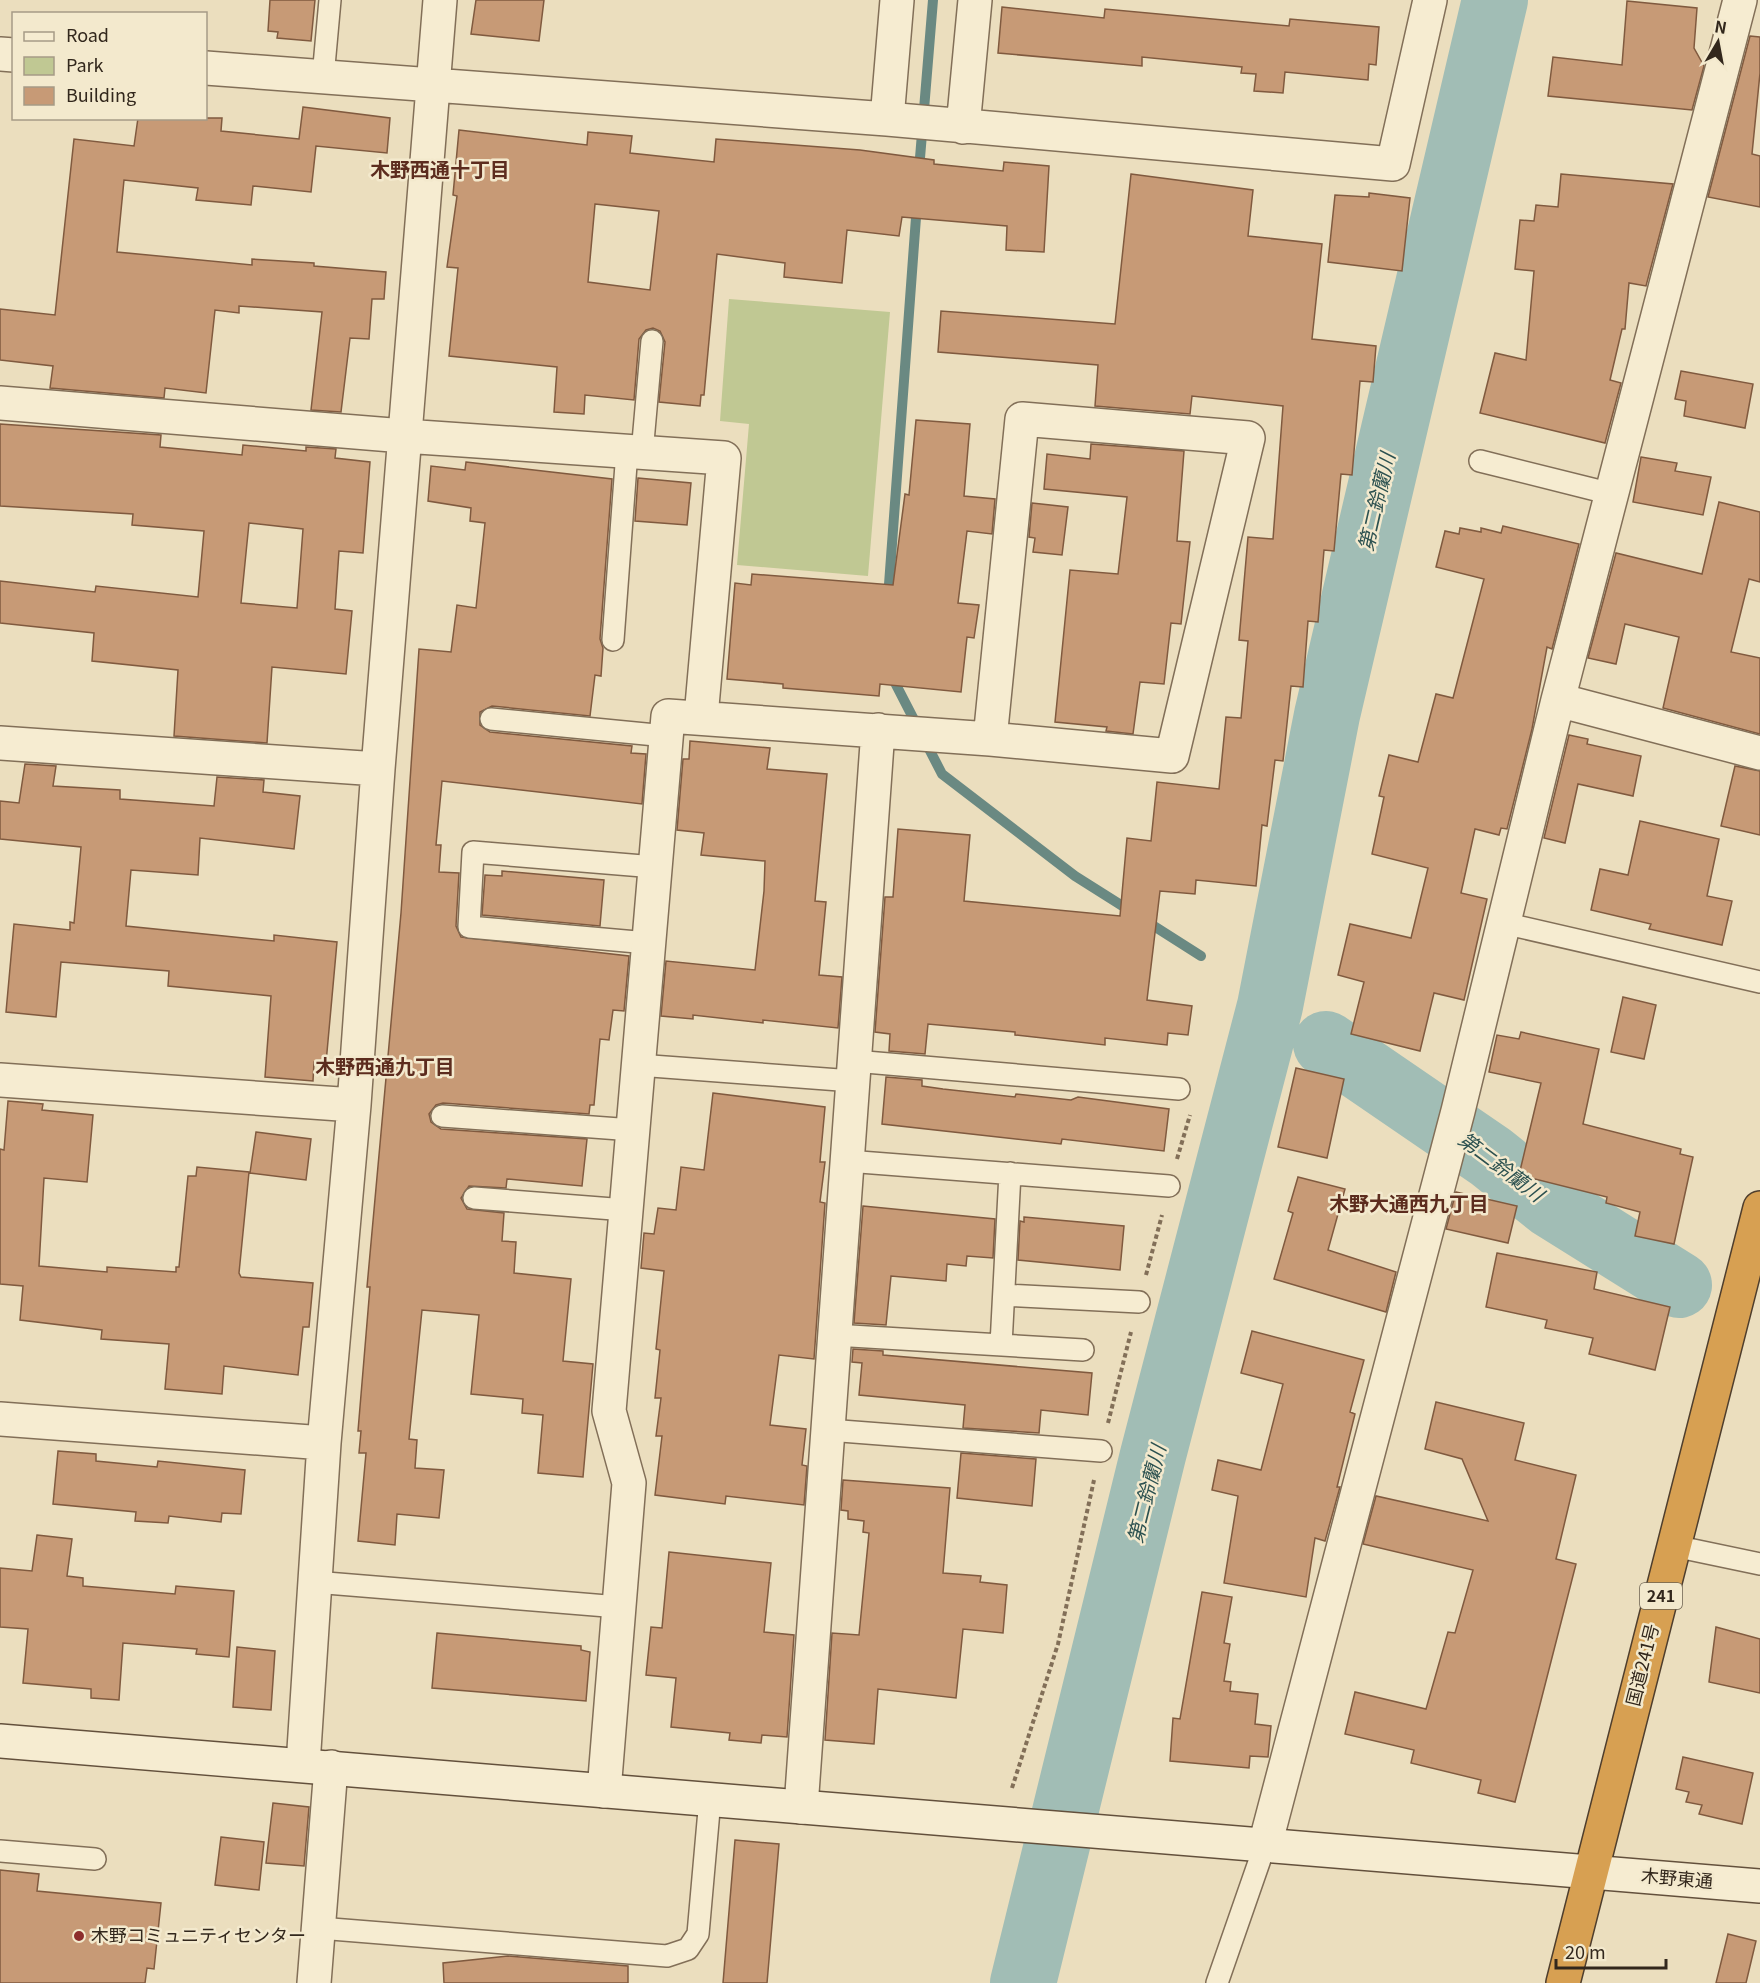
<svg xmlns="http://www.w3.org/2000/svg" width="1760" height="1983" viewBox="0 0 1760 1983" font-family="Georgia,'Noto Sans JP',serif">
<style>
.green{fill:#c0c893}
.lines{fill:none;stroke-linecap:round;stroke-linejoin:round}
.stream{stroke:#6a8982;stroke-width:10}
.river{stroke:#a1bdb5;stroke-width:66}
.building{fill:#c79a76;stroke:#805a3f;stroke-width:1.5;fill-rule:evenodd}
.lane-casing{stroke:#826f58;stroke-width:24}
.street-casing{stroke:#826f58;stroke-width:36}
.secondary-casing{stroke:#63503c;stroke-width:36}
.highway-casing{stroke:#4f3e2d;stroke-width:36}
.path{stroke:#826f58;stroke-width:4;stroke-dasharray:4.5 3;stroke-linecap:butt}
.lane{stroke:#f6ecd1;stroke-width:21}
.street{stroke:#f6ecd1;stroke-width:33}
.secondary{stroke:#f6ecd1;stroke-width:33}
.highway{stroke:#d7a052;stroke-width:33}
.poi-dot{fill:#8d2d2c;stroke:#f3e9cd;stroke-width:2}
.labels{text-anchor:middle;stroke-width:5;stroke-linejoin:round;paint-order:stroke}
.shield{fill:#f3e9cd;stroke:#6c6151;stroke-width:1.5}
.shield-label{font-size:16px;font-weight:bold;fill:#32271c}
.street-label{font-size:18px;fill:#32271c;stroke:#f3e9cd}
.poi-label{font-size:18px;fill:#32271c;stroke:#f3e9cd;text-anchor:start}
.neighbourhood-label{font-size:20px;font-weight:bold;fill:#5c2c1e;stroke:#f3e9cd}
.water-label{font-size:20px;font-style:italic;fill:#2c5150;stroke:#f3e9cd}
</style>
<rect width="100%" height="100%" fill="#ebdebe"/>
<!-- green -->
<path class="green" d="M 729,299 L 890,312 L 868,576 L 737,565 L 749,424 L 720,421 Z"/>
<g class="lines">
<!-- stream -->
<path class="stream" d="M 919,170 L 933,0
M 888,598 L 917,204
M 891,675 L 942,774 L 1075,876 L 1132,912
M 1146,921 L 1201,956
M 1260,976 L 1276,977"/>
<!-- river -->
<path class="river" d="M 1326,1044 L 1491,1157 L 1551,1205 L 1679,1285
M 1023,1983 L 1153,1455 L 1270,1006 L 1327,715 L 1495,0"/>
</g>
<!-- building -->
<path class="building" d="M 270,0 L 315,0 L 311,41 L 277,38 L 278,32 L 268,31 Z
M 476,0 L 544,0 L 539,41 L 471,34 Z
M 1627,1 L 1697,8 L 1694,48 L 1704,66 L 1692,110 L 1548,96 L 1553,57 L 1622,65 Z
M 1002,7 L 1104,18 L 1105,9 L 1289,26 L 1290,19 L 1379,27 L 1376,65 L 1369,64 L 1368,80 L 1285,72 L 1283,93 L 1254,91 L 1256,74 L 1241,73 L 1242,67 L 1142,57 L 1142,66 L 998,53 Z
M 1750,36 L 1760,37 L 1760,73 L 1752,154 L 1760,156 L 1760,207 L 1708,197 Z
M 303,107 L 390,118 L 387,153 L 316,146 L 311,192 L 253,186 L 251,205 L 196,200 L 198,188 L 124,180 L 117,252 L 252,265 L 252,259 L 314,263 L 314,266 L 386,272 L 384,299 L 372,299 L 369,339 L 350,338 L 341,412 L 311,410 L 322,312 L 239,306 L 239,313 L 215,310 L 206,393 L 165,388 L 164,398 L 50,388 L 53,366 L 0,360 L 0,309 L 55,315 L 74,139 L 134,146 L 138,118 L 222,118 L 221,131 L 299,139 Z
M 459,130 L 587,145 L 588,132 L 632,136 L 630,153 L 714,162 L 716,139 L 860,150 L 934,160 L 934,164 L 1003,171 L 1004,162 L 1049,166 L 1044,252 L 1006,250 L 1007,226 L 902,217 L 899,236 L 847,230 L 842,283 L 784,277 L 785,263 L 717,254 L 704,395 L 701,395 L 700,406 L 659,402 L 665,342 L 660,331 L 653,328 L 646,330 L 639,339 L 634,400 L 585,395 L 584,414 L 554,412 L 557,367 L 449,356 L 458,268 L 447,267 L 457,196 L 453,195 ZM 595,204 L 659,211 L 650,290 L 588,282 Z
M 1131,174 L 1253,190 L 1248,236 L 1322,244 L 1312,339 L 1376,346 L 1373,382 L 1360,381 L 1352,475 L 1341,474 L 1334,551 L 1324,550 L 1318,622 L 1308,621 L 1303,687 L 1291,686 L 1283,761 L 1275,760 L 1267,826 L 1262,825 L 1256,886 L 1196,880 L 1195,894 L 1160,891 L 1147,1000 L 1192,1006 L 1188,1035 L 1168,1033 L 1167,1045 L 1105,1038 L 1105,1045 L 1015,1035 L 1015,1032 L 928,1024 L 925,1054 L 889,1051 L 890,1034 L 875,1032 L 885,897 L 893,897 L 898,829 L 970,835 L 964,901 L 1120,916 L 1127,838 L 1151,841 L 1157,782 L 1219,789 L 1226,717 L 1241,718 L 1248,641 L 1239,640 L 1248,537 L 1273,539 L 1283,406 L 1192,396 L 1190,414 L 1095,406 L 1098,365 L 938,352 L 941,311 L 1115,324 Z
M 1561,174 L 1673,184 L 1646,286 L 1629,283 L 1625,329 L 1622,329 L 1610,380 L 1621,383 L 1605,443 L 1480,413 L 1495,353 L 1526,360 L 1534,271 L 1515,269 L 1520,220 L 1534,221 L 1536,205 L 1558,207 Z
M 1369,193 L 1410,198 L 1402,271 L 1328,262 L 1335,195 L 1369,197 Z
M 1681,371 L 1753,384 L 1745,428 L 1684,416 L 1686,401 L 1675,399 Z
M 916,420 L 970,424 L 964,496 L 995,499 L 992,534 L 967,531 L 958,603 L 979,605 L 974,638 L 967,637 L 961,692 L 880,684 L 879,696 L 783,688 L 783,684 L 727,679 L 735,583 L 751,585 L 752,574 L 893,585 L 905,494 L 909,495 Z
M 0,424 L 161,435 L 160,447 L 242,455 L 243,445 L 306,451 L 306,447 L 336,449 L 335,458 L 370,462 L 363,553 L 339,551 L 335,609 L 352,611 L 346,674 L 272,667 L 267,743 L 174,736 L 178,670 L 92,661 L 94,633 L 0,623 L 0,581 L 95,592 L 96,586 L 198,597 L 204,531 L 132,525 L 133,514 L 0,506 ZM 249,523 L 303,529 L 297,608 L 241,603 Z
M 1091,444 L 1184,451 L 1177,541 L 1190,542 L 1181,624 L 1171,623 L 1164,684 L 1140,682 L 1133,734 L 1106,731 L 1107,727 L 1055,722 L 1070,570 L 1118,574 L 1127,497 L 1044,489 L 1047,454 L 1090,459 Z
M 1641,457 L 1677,463 L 1675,471 L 1711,477 L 1703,515 L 1633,502 Z
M 466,462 L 612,479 L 600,639 L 603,648 L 601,676 L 595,675 L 590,716 L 492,706 L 480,712 L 480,725 L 490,732 L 632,746 L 631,753 L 646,754 L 642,804 L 442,781 L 436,845 L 441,845 L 439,872 L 459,873 L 456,926 L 461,937 L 629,956 L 624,1011 L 613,1010 L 609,1040 L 600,1039 L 594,1105 L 590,1105 L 589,1114 L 443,1103 L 436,1105 L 429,1114 L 431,1122 L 441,1129 L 587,1139 L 582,1186 L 507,1179 L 506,1188 L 469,1186 L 461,1198 L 467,1209 L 504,1213 L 502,1241 L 516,1242 L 514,1273 L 571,1279 L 563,1361 L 593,1364 L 583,1477 L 538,1473 L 543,1415 L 522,1413 L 523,1399 L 471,1394 L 479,1315 L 422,1310 L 409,1439 L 417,1440 L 415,1468 L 444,1470 L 439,1518 L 397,1514 L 395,1545 L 358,1541 L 366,1453 L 359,1453 L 361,1431 L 358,1431 L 370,1287 L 367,1287 L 401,913 L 419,649 L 451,652 L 457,605 L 476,608 L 485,523 L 470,521 L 471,508 L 428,501 L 431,466 L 465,470 Z
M 638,478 L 691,483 L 687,525 L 635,521 Z
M 1719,502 L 1760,512 L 1760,582 L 1749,579 L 1731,652 L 1760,658 L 1760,734 L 1663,708 L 1679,637 L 1625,624 L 1616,664 L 1588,658 L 1616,553 L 1702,574 Z
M 1032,503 L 1068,507 L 1062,555 L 1033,552 L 1035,538 L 1029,537 Z
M 1503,526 L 1579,544 L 1552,649 L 1547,647 L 1532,729 L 1507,829 L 1501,828 L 1499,835 L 1475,829 L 1461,893 L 1487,899 L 1464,1000 L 1434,993 L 1420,1051 L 1351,1034 L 1364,982 L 1338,975 L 1350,924 L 1411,938 L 1428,868 L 1372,854 L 1384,797 L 1379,796 L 1389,755 L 1418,762 L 1436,694 L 1453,698 L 1484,579 L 1436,567 L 1445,531 L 1459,534 L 1460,528 L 1481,532 L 1481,528 L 1501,533 Z
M 1569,735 L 1588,739 L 1587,744 L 1641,756 L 1633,796 L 1578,784 L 1565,843 L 1544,838 Z
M 690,741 L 770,748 L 767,769 L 827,774 L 815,901 L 826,902 L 819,975 L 842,977 L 838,1028 L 763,1020 L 763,1023 L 693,1015 L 693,1019 L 661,1016 L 666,961 L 755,970 L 764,891 L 765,861 L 701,855 L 704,833 L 677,830 L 683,759 L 689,759 Z
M 25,764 L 56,766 L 53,786 L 120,790 L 120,799 L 214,806 L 217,777 L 264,780 L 263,792 L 300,796 L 294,849 L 200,838 L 198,875 L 131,870 L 126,926 L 274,941 L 274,935 L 337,942 L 326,1063 L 314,1062 L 313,1081 L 265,1077 L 271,996 L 168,986 L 169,971 L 61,962 L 56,1017 L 6,1012 L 14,924 L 70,930 L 70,922 L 74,923 L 81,847 L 0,839 L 0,801 L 19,803 Z
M 1735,766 L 1760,771 L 1760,835 L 1721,826 Z
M 1640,821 L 1719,839 L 1707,896 L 1732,901 L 1722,945 L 1649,929 L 1651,924 L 1591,910 L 1600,869 L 1628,875 Z
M 502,871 L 604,880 L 600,926 L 482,915 L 485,875 L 502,876 Z
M 1623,997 L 1656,1005 L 1644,1059 L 1611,1052 Z
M 1521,1032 L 1599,1049 L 1583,1124 L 1681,1149 L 1680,1154 L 1693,1157 L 1674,1244 L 1635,1236 L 1640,1212 L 1606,1203 L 1607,1197 L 1519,1175 L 1541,1083 L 1489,1072 L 1497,1035 L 1519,1039 Z
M 1296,1068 L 1344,1079 L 1327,1158 L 1278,1147 Z
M 886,1077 L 922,1080 L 922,1086 L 943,1089 L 1015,1097 L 1016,1094 L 1071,1100 L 1078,1097 L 1169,1109 L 1164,1151 L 1062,1139 L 1061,1144 L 882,1124 Z
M 713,1093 L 825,1107 L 820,1162 L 825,1162 L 820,1202 L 825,1203 L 814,1359 L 779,1355 L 770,1425 L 806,1429 L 802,1465 L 807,1466 L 804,1505 L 726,1496 L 725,1504 L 655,1495 L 662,1436 L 656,1436 L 661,1398 L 655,1398 L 660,1350 L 656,1349 L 664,1271 L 641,1268 L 644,1233 L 654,1234 L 658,1208 L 676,1210 L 681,1167 L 704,1170 Z
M 8,1101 L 43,1104 L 42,1110 L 93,1115 L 87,1182 L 44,1178 L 39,1266 L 107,1272 L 107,1267 L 176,1272 L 176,1267 L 179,1267 L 188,1176 L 196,1176 L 197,1167 L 249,1172 L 239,1273 L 241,1277 L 313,1283 L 309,1327 L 303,1327 L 298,1375 L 224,1366 L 222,1394 L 165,1389 L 169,1344 L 101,1339 L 102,1330 L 20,1320 L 23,1286 L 0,1284 L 0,1149 L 4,1150 Z
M 256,1132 L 311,1139 L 306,1180 L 250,1173 Z
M 1298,1177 L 1345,1189 L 1328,1250 L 1396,1272 L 1386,1312 L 1274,1279 L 1293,1213 L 1288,1211 Z
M 1456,1192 L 1517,1206 L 1508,1243 L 1446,1229 Z
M 863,1206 L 995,1219 L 993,1258 L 967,1256 L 966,1266 L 947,1264 L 946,1281 L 891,1276 L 886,1325 L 854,1323 Z
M 1024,1217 L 1124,1226 L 1120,1270 L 1018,1260 L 1020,1221 L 1024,1222 Z
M 1497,1253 L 1597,1272 L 1594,1289 L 1670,1307 L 1655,1370 L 1589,1354 L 1593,1338 L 1545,1328 L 1547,1320 L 1486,1307 Z
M 1252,1331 L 1364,1360 L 1350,1412 L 1355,1414 L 1337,1487 L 1340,1487 L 1325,1541 L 1315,1538 L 1306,1597 L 1224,1583 L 1238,1496 L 1212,1490 L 1218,1460 L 1261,1470 L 1283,1384 L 1241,1373 Z
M 853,1349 L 883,1351 L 883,1355 L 1092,1373 L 1088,1415 L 1041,1410 L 1039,1433 L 963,1428 L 965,1405 L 859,1395 L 862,1363 L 852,1362 Z
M 1436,1402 L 1524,1423 L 1515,1460 L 1576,1475 L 1556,1559 L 1576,1564 L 1515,1802 L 1478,1793 L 1481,1780 L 1411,1763 L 1414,1750 L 1345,1734 L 1355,1692 L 1426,1709 L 1448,1632 L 1455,1633 L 1473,1570 L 1363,1544 L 1376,1496 L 1488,1521 L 1462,1459 L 1425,1449 Z
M 58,1451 L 96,1454 L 96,1461 L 157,1467 L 158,1461 L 245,1470 L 241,1514 L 222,1513 L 221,1522 L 169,1516 L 168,1523 L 135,1521 L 136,1512 L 53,1504 Z
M 961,1453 L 1036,1459 L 1032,1506 L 957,1498 Z
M 843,1480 L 950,1488 L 943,1573 L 981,1576 L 980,1582 L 1007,1585 L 1003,1633 L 963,1629 L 956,1698 L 878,1689 L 874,1744 L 825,1740 L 832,1633 L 859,1635 L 869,1533 L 863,1532 L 864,1521 L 848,1519 L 848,1511 L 841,1510 Z
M 37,1535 L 72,1539 L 67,1576 L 83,1578 L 83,1586 L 175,1594 L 176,1586 L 234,1591 L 229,1657 L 196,1654 L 197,1649 L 123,1643 L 119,1700 L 91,1698 L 91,1689 L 23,1683 L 28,1629 L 0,1627 L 0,1568 L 32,1571 Z
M 669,1552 L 771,1563 L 764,1632 L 794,1635 L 787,1737 L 762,1735 L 761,1743 L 729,1740 L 730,1733 L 671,1727 L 676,1678 L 646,1675 L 651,1627 L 662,1628 Z
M 1202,1592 L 1232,1597 L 1224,1643 L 1230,1644 L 1224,1681 L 1231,1682 L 1230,1691 L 1258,1694 L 1255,1724 L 1271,1726 L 1268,1757 L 1250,1756 L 1249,1768 L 1170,1761 L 1173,1718 L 1180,1719 Z
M 1716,1627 L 1760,1639 L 1760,1693 L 1709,1682 Z
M 437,1633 L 581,1646 L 581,1650 L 590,1652 L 586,1701 L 432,1688 Z
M 237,1647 L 275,1651 L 271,1710 L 233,1707 Z
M 1683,1757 L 1753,1773 L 1742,1824 L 1699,1814 L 1702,1805 L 1686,1802 L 1689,1792 L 1676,1789 Z
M 273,1803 L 309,1807 L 304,1866 L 266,1863 Z
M 221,1837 L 264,1842 L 259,1890 L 215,1885 Z
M 735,1840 L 779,1844 L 767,1983 L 723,1983 Z
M 0,1870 L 39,1874 L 37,1891 L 161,1903 L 154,1969 L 147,1968 L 145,1983 L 0,1983 Z
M 1728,1934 L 1756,1941 L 1746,1983 L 1716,1983 Z
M 508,1956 L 628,1966 L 628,1983 L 444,1983 L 443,1963 Z"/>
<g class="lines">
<defs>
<path id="lane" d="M 323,77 L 330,0
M 642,453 L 652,341
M 1480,461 L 1612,494
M 613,640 L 627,451
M 491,719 L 666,736
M 1503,923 L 1760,982
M 648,943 L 469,927 L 473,852 L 655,867
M 854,1061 L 1179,1089
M 638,1065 L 853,1081
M 442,1116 L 633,1130
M 847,1161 L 1169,1186
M 474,1198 L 626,1210
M 1004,1295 L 1139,1302
M 834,1335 L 1083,1350
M 1001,1345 L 1010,1173
M 828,1430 L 1101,1451
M 1674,1546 L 1760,1564
M 314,1582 L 619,1607
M 0,1851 L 95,1859
M 319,1928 L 667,1956 L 688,1949 L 698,1934 L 710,1799
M 1217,1983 L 1265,1845"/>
<path id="street" d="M 0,54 L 14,55
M 206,68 L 887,119 L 1393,164 L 1430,0
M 887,119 L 897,0
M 963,127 L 975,0
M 0,403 L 404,436 L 724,458 L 701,717
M 1558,700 L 1760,753
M 0,743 L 378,769
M 0,1080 L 354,1105
M 0,1419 L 324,1443
M 303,1765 L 324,1443 L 354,1105 L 378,769 L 440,0
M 604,1791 L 629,1483 L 609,1411 L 668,716 L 990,739 L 1172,756 L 1248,438 L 1022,419 L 990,739
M 801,1807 L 878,730
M 1265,1845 L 1458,1111 L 1558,700 L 1740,0
M 314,1983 L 331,1767"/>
<path id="secondary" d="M 0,1741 L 1760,1886"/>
<path id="highway" d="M 1563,1983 L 1760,1208"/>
</defs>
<!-- lane casing -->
<use href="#lane" class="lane-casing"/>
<!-- street casing -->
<use href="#street" class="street-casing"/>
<!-- secondary casing -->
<use href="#secondary" class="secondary-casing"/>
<!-- highway casing -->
<use href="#highway" class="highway-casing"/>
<!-- path -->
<path class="path" d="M 1177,1159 L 1190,1115
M 1146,1275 L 1162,1215
M 1108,1423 L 1131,1332
M 1012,1788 L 1058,1644 L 1094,1480"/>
<!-- lane -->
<use href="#lane" class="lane"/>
<!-- street -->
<use href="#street" class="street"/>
<!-- secondary -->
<use href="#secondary" class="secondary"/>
<!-- highway -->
<use href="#highway" class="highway"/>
</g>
<!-- markers -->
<circle class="poi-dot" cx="79" cy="1936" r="6"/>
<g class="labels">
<!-- shield labels -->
<rect class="shield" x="1640" y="1583" width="42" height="26" rx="4.5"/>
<g class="shield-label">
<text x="1661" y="1602">241</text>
</g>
<!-- street labels -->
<g class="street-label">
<text transform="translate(1643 1665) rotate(-76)" y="6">国道241号</text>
<text transform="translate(1677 1879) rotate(5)" y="6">木野東通</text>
</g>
<!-- poi labels -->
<g class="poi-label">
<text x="91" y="1942">木野コミュニティセンター</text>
</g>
<!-- neighbourhood labels -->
<g class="neighbourhood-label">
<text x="440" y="177">木野西通十丁目</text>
<text x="385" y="1074">木野西通九丁目</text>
<text x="1409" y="1211">木野大通西九丁目</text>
</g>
<!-- water labels -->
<g class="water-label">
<text transform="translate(1377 502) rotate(-77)" y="7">第二鈴蘭川</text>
<text transform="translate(1501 1167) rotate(37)" y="7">第二鈴蘭川</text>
<text transform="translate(1147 1494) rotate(-76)" y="7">第二鈴蘭川</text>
</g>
</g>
<!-- legend -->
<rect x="12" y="12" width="195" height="108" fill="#f3e9cd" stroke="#a69b86" stroke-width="1.5"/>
<rect x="24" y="32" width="30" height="9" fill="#f6ecd1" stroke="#a69b86" stroke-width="1.5"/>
<text x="66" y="42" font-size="18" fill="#32271c">Road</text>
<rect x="24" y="57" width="30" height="18" fill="#c0c893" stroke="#a69b86" stroke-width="1.5"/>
<text x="66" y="72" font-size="18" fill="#32271c">Park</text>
<rect x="24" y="87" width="30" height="18" fill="#c79a76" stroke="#a69b86" stroke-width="1.5"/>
<text x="66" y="102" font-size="18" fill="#32271c">Building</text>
<!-- north arrow -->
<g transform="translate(1718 42) rotate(10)" stroke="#f3e9cd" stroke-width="4.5" paint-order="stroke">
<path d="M0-4.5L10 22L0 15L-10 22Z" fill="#32271c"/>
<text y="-9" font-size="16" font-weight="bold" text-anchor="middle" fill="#32271c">N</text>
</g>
<!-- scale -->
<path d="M1556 1959v9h110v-9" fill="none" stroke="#32271c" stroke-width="3"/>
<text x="1565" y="1959" font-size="18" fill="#32271c" stroke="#f3e9cd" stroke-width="4.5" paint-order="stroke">20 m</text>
</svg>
